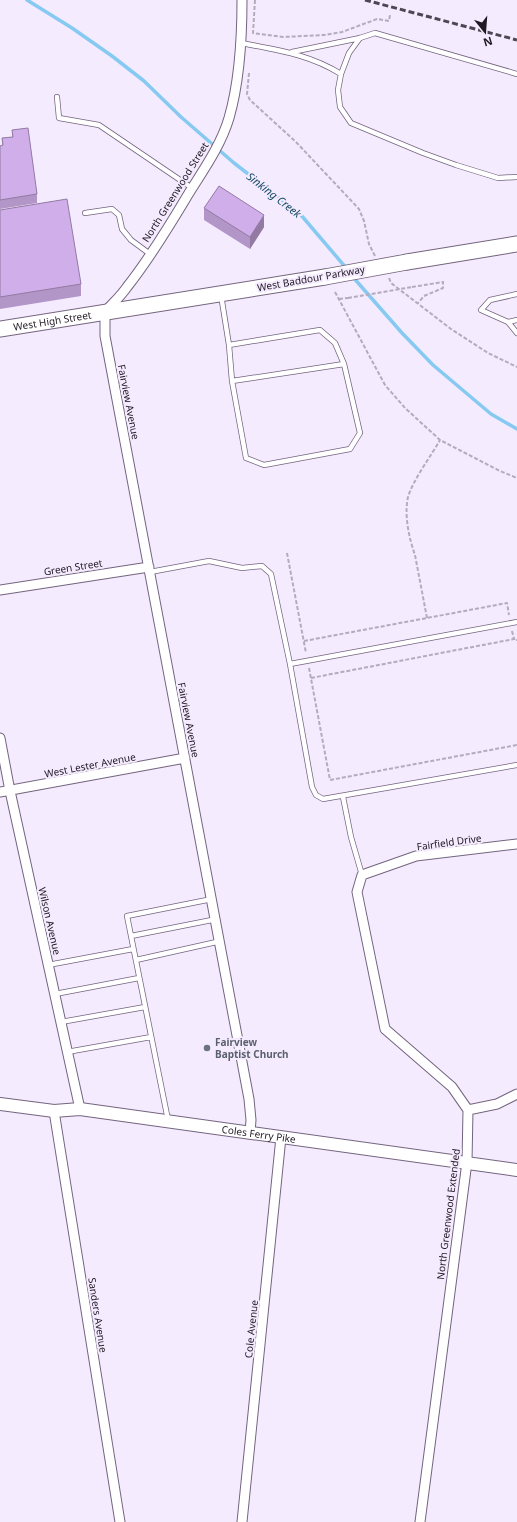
<svg xmlns="http://www.w3.org/2000/svg" width="517" height="1522" viewBox="0 0 517 1522" font-family="'Noto Sans',sans-serif">
<style>
.lines{fill:none;stroke-linecap:round;stroke-linejoin:round}
.stream{stroke:#86c9f1;stroke-width:3.5}
.service-casing{stroke:#74647f;stroke-width:6}
.minor-casing{stroke:#74647f;stroke-width:11}
.tertiary-casing{stroke:#74647f;stroke-width:14}
.primary-casing{stroke:#74647f;stroke-width:17}
.path{stroke:#b4abbc;stroke-width:2;stroke-dasharray:4 2;stroke-linecap:butt}
.service{stroke:#fff;stroke-width:4.5}
.minor{stroke:#fff;stroke-width:9}
.tertiary{stroke:#fff;stroke-width:12}
.primary{stroke:#fff;stroke-width:15}
.rail{stroke:#4e4753;stroke-width:3;stroke-dasharray:6 3;stroke-linecap:butt}
.primary-bridge-casing{stroke:#74647f;stroke-width:17;stroke-linecap:butt}
.path-bridge{stroke:#b4abbc;stroke-width:2;stroke-dasharray:4 2;stroke-linecap:butt}
.primary-bridge{stroke:#fff;stroke-width:15}
.wall{fill:#b396c8}
.shaded-wall{fill:#927aa3}
.building{fill:#d0aee9;stroke:#927aa3}
.worship-dot{fill:#6b7280;stroke:#f5ebfe;stroke-width:1.5}
.labels{text-anchor:middle;stroke-width:4;stroke-linejoin:round;paint-order:stroke}
.street-label{font-size:10px;fill:#201924;stroke:#f5ebfe}
.worship-label{font-size:10px;font-weight:bold;fill:#5b616d;stroke:#f5ebfe;text-anchor:start}
.water-label{font-size:11px;font-style:italic;fill:#154964;stroke:#f5ebfe}
</style>
<rect width="100%" height="100%" fill="#f5ebfe"/>
<g class="lines">
<!-- stream -->
<path class="stream" d="M 27,0 L 72,28 L 112,56 L 144,81 L 181,117 L 234,163 L 301,215 L 347,269
M 352,276 L 402,333 L 433,365 L 491,414 L 517,429"/>
<defs>
<path id="service" d="M 241,43 C 277,50 309,54 341,74 L 338,90 L 340,107 L 351,123 L 423,153 L 456,165 L 498,178 L 517,177
M 292,52 L 360,38 L 375,33 L 517,74
M 341,74 L 349,53 L 360,38
M 57,97 L 59,118 L 99,125 L 192,188
M 85,213 L 112,209 L 119,215 L 122,229 L 131,240 L 150,254
M 517,294 L 490,300 L 481,310 L 508,322 L 517,333
M 221,295 L 229,345 L 232,381 L 246,458 L 264,465 L 350,449 L 360,433 L 344,364 L 335,343 L 320,330 L 229,345
M 508,322 L 517,320
M 232,381 L 344,364
M 150,572 L 209,561 L 242,568 L 262,566 L 271,574 L 290,664 L 312,787 L 316,795 L 323,799 L 517,765
M 290,664 L 517,622
M 343,797 L 351,837 L 362,875
M 131,936 L 217,919
M 136,960 L 221,941
M 48,965 L 133,949
M 55,994 L 139,978
M 61,1022 L 145,1007
M 67,1052 L 151,1037
M 168,1120 L 127,916 L 212,899"/>
<path id="minor" d="M 242,0 C 242,39 240,80 229,118 C 221,145 204,169 189,193 C 170,225 150,258 127,287 C 121,296 112,304 105,312 L 105,336 C 153,590 203,844 249,1099 L 251,1120 L 250,1132
M 0,590 L 149,567
M 0,738 L 10,791 L 80,1109
M 0,792 L 185,758
M 468,1110 L 497,1104 L 517,1094
M 54,1111 L 120,1522
M 242,1522 L 281,1137
M 420,1522 L 467,1162 L 468,1110 L 452,1087 L 385,1029 L 357,892 L 362,875 L 416,856 L 517,844"/>
<g id="tertiary">
<path id="s1" d="M 0,1104 L 54,1111 L 80,1109 L 517,1170"/>
</g>
<g id="primary">
<path d="M 407,262 L 517,244"/>
<path id="s2" d="M 0,329 L 325,277"/>
</g>
</defs>
<!-- service casing -->
<use href="#service" class="service-casing"/>
<!-- minor casing -->
<use href="#minor" class="minor-casing"/>
<!-- tertiary casing -->
<use href="#tertiary" class="tertiary-casing"/>
<!-- primary casing -->
<use href="#primary" class="primary-casing"/>
<!-- path -->
<path class="path" d="M 255,0 L 253,33 L 283,37 L 324,35 L 342,32 L 377,19 L 389,21 L 390,15
M 249,73 L 247,94 L 250,100 L 296,142 L 359,209 L 364,221 L 369,244 L 375,256
M 389,278 L 391,283 L 451,329 L 488,353 L 517,367
M 412,287 L 443,282 L 443,288 L 424,296 L 418,303
M 335,292 L 385,385 L 405,408 L 440,440 L 500,471 L 517,478
M 339,299 L 348,298
M 287,553 L 306,653
M 427,618 L 415,555 C 409,538 404,515 408,497 C 413,480 431,456 440,440
M 512,631 L 514,639
M 304,641 L 507,603 L 509,615
M 309,668 L 330,780 L 517,745
M 311,678 L 514,639 L 517,639 L 517,641"/>
<!-- service -->
<use href="#service" class="service"/>
<!-- minor -->
<use href="#minor" class="minor"/>
<!-- tertiary -->
<use href="#tertiary" class="tertiary"/>
<!-- primary -->
<use href="#primary" class="primary"/>
<!-- rail -->
<path class="rail" d="M 365,0 L 517,40"/>
<defs>
<path id="primary-bridge" d="M 325,277 L 407,262"/>
</defs>
<!-- primary-bridge casing -->
<use href="#primary-bridge" class="primary-bridge-casing"/>
<!-- path-bridge -->
<path class="path-bridge" d="M 348,298 L 412,287"/>
<!-- primary-bridge -->
<use href="#primary-bridge" class="primary-bridge"/>
</g>
<!-- wall -->
<path class="wall" d="M 12,130 L 37,194 L 37,203 L 0,209 L 0,146 L 2,146 L 2,138 L 12,137 Z
M 204,208 L 264,227 L 250,249 L 204,220 Z
M 0,210 L 81,284 L 81,296 L 0,309 Z"/>
<!-- shaded-wall -->
<path class="shaded-wall" d="M 264,215 L 264,227 L 250,249 L 250,237 Z"/>
<!-- building -->
<path class="building" d="M 28,128 L 37,194 L 0,200 L 0,146 L 3,145 L 2,138 L 13,137 L 12,130 Z
M 219,186 L 264,215 L 250,237 L 204,208 Z
M 67,199 L 81,284 L 0,297 L 0,210 Z"/>
<!-- markers -->
<circle class="worship-dot" cx="207" cy="1048" r="4"/>
<g class="labels">
<!-- street labels -->
<g class="street-label">
<text transform="translate(175 192) rotate(-58)" y="4">North Greenwood Street</text>
<text transform="translate(311 278) rotate(-10)" y="4">West Baddour Parkway</text>
<text dy="4" stroke="none"><textPath href="#s2" startOffset="53">West High Street</textPath></text>
<text transform="translate(129 402) rotate(79)" y="4">Fairview Avenue</text>
<text transform="translate(73 567) rotate(-9)" y="4">Green Street</text>
<text transform="translate(189 720) rotate(79)" y="4">Fairview Avenue</text>
<text transform="translate(90 765) rotate(-11)" y="4">West Lester Avenue</text>
<text transform="translate(449 842) rotate(-8)" y="4">Fairfield Drive</text>
<text transform="translate(50 921) rotate(77)" y="4">Wilson Avenue</text>
<text dy="4" stroke="none"><textPath href="#s1" startOffset="261">Coles Ferry Pike</textPath></text>
<text transform="translate(448 1214) rotate(-83)" y="4">North Greenwood Extended</text>
<text transform="translate(98 1315) rotate(81)" y="4">Sanders Avenue</text>
<text transform="translate(251 1329) rotate(-84)" y="4">Cole Avenue</text>
</g>
<!-- worship labels -->
<g class="worship-label">
<text x="215" y="1046">Fairview<tspan x="215" dy="12">Baptist Church</tspan></text>
</g>
<!-- water labels -->
<g class="water-label">
<text transform="translate(274 195) rotate(38)" y="4">Sinking Creek</text>
</g>
</g>
<!-- north arrow -->
<g transform="translate(485 32) rotate(163)" stroke="#f5ebfe" stroke-width="3" paint-order="stroke">
<path d="M0-3L7 15L0 10L-7 15Z" fill="#201924"/>
<text y="-6" font-size="11" font-weight="bold" text-anchor="middle" fill="#201924">N</text>
</g>
</svg>
